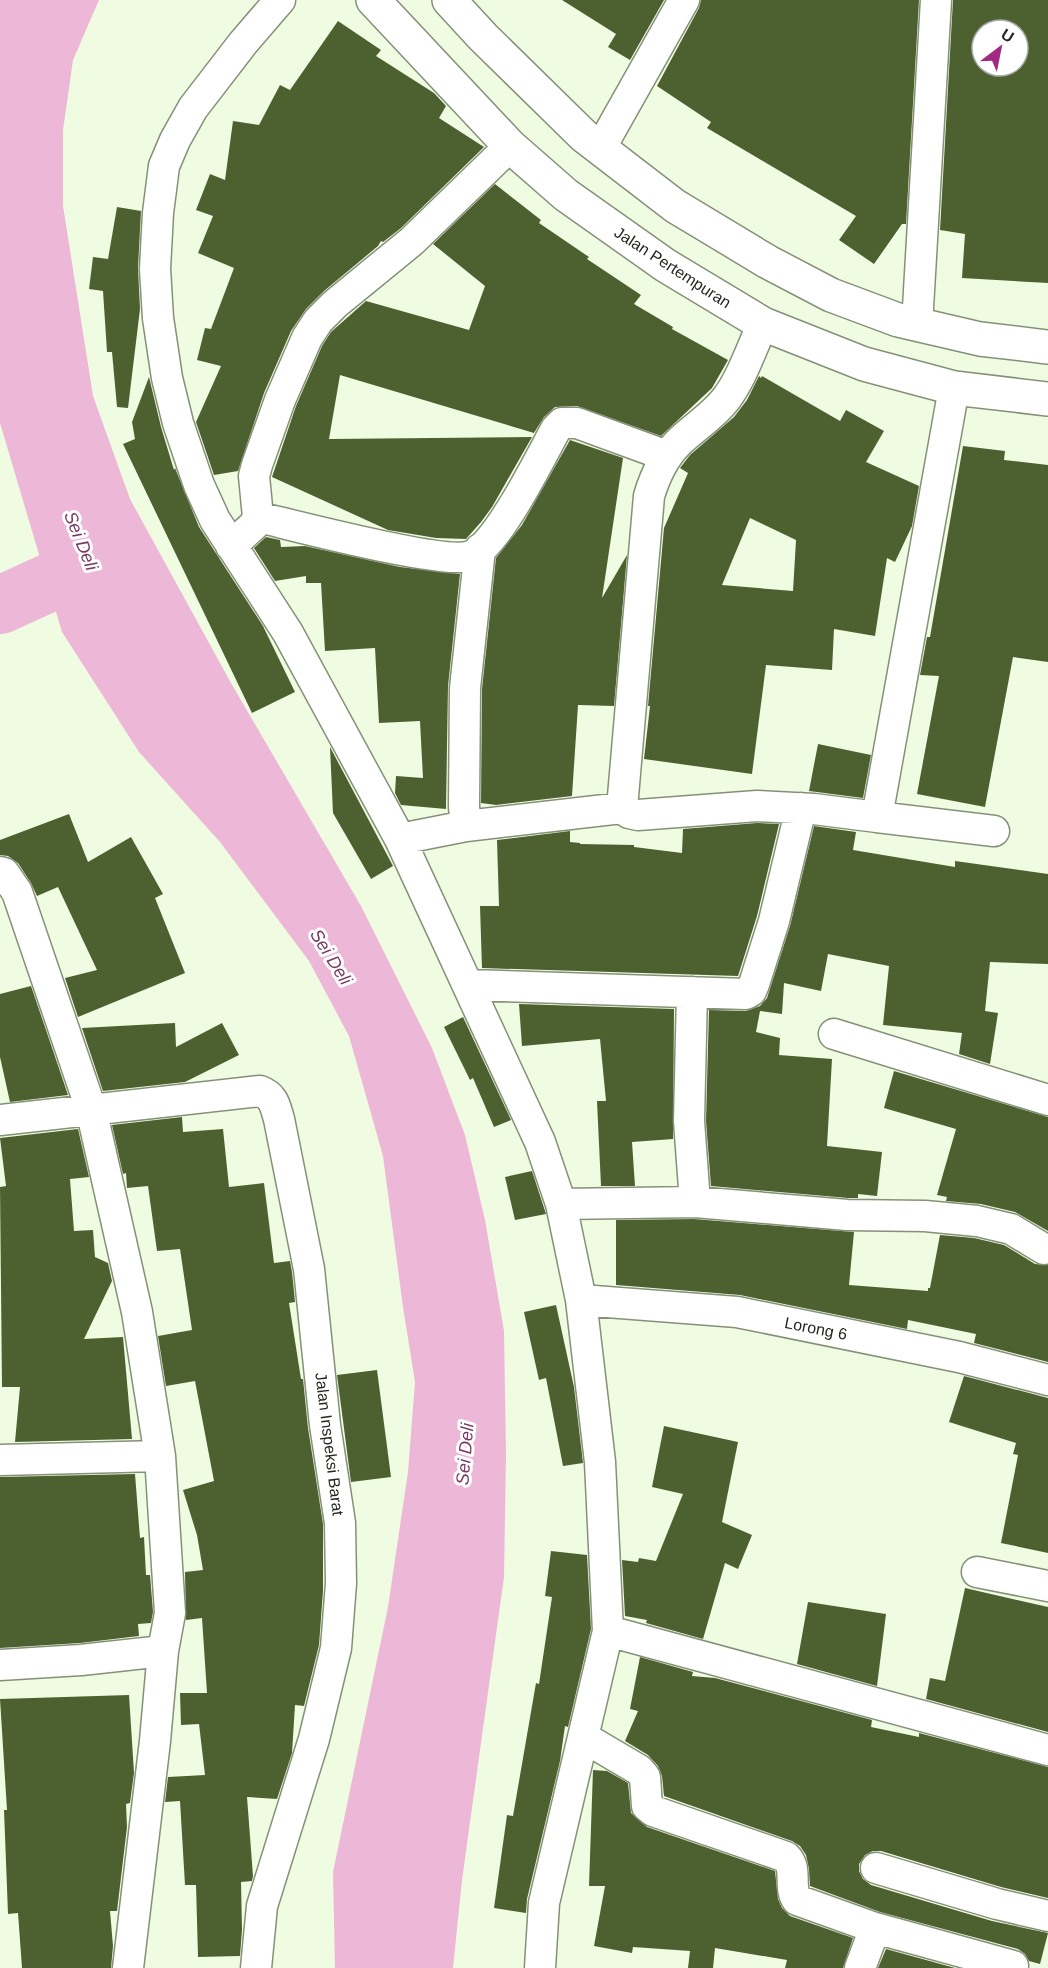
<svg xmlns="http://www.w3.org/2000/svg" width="1048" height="1968" viewBox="0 0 1048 1968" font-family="Helvetica,sans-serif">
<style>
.water{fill:#edb7d8}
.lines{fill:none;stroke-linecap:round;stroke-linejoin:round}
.river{stroke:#edb7d8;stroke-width:58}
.building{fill:#4d6130;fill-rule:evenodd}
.minor-casing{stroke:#859078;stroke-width:33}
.trunk-casing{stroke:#859078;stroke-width:36}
.minor{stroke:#fff;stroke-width:30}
.trunk{stroke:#fff;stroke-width:33}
.labels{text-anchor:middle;stroke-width:6;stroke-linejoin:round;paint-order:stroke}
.street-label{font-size:16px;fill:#25291f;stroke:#fff}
.water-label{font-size:18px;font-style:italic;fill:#783864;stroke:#fff}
</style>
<rect width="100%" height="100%" fill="#f0fce1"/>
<!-- water -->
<path class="water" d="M 0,0 L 99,0 L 73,60 L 63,130 L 63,206 L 93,396 L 130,499 L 231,683 L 361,906 L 432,1048 L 465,1135 L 485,1220 L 504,1331 L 506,1454 L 504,1577 L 462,1880 L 453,1968 L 335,1968 L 333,1872 L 388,1607 L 408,1472 L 415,1382 L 403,1307 L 383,1156 L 349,1036 L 309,961 L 220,842 L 139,752 L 62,632 L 0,423 Z"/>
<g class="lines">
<!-- river -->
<path class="river" d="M 0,605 L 90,564"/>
</g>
<!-- building -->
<path class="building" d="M 562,0 L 664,0 L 630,60 L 608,47 L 616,34 Z
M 701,0 L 919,0 L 906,224 L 902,224 L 874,264 L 839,240 L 856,216 L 707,128 L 711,122 L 657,86 L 699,8 Z
M 953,0 L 1048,0 L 1048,283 L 962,278 L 965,234 L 940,230 ZM 982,30 L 1018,30 L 1018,66 L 982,66 Z
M 338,21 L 381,50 L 376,56 L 434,93 L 446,106 L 439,118 L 484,147 L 401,228 L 383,242 L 381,241 L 378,246 L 324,291 L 306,309 L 291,331 L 264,393 L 238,471 L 214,475 L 196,422 L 221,366 L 197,360 L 205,328 L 211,329 L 234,268 L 198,253 L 213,216 L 196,210 L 210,174 L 225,180 L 233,121 L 259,125 L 280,85 L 290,90 Z
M 495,184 L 541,220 L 539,223 L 589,257 L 587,259 L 641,295 L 634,304 L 673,327 L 672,329 L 728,360 L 712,388 L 661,436 L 577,406 L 555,407 L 544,417 L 534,433 L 340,375 L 329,439 L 532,437 L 492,507 L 481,522 L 466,539 L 436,538 L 388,530 L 272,477 L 296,406 L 322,346 L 331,332 L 366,301 L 469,330 L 485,286 L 433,244 Z
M 117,207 L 141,211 L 138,268 L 140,309 L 128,408 L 117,407 L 112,352 L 107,352 L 103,291 L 89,289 L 93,257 L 108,259 Z
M 759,376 L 761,378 L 762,376 L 840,421 L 846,410 L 884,431 L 866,462 L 919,486 L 912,526 L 895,562 L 887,558 L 875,636 L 834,629 L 832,670 L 766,665 L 752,774 L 644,759 L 650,706 L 648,706 L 664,528 L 688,473 L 680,468 L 690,455 L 734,417 L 747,400 ZM 750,518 L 796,540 L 793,591 L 722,585 Z
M 149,377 L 161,427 L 174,470 L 175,468 L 199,527 L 263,626 L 295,692 L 252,713 L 123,444 L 135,439 L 132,422 Z
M 570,440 L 623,458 L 602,598 L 627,555 L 614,706 L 578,705 L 572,796 L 496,805 L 481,803 L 482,689 L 496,558 L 522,525 Z
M 963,446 L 1005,451 L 1004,460 L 1048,465 L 1048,662 L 1013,657 L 985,807 L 917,794 L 939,676 L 920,675 L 927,637 L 930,637 Z
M 266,537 L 280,540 L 281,547 L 305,546 L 400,567 L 460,574 L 448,686 L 446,809 L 401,805 L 395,793 L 396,776 L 423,778 L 420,721 L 379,723 L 375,648 L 325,651 L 321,583 L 306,583 L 306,576 L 275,581 L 254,548 Z
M 818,744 L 871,755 L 863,798 L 809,791 Z
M 330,747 L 393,866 L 371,879 L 333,813 Z
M 69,814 L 88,862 L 131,837 L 163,894 L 155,898 L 185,973 L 78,1017 L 65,978 L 97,970 L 58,887 L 37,896 L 31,883 L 18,863 L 8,856 L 0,855 L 0,840 Z
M 757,823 L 779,824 L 757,916 L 738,976 L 482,968 L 480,906 L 499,906 L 497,840 L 570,831 L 570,842 L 580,843 L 580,844 L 634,845 L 634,847 L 682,853 L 683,829 Z
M 814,826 L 856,832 L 853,850 L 955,867 L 955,861 L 1048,874 L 1048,964 L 990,962 L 985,1011 L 998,1013 L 990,1064 L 959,1054 L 962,1033 L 883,1025 L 889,966 L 828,954 L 821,991 L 784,983 L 782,1014 L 760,1011 L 756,1032 L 780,1038 L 779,1055 L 832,1059 L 827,1146 L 882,1152 L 877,1196 L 858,1194 L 858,1198 L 848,1198 L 711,1186 L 706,1121 L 709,1010 L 746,1011 L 760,1006 L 767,998 L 790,926 Z
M 31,986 L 46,1030 L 43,1031 L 46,1030 L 68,1095 L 10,1102 L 0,1057 L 0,994 Z
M 519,1004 L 674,1009 L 673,1139 L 632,1142 L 635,1186 L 601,1186 L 597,1101 L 606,1101 L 600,1039 L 522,1046 Z
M 463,1017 L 511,1120 L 494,1127 L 473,1078 L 470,1080 L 444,1027 Z
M 175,1023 L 176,1047 L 222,1023 L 239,1055 L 185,1082 L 103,1091 L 82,1028 Z
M 894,1071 L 1048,1117 L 1048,1231 L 1015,1212 L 981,1204 L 946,1201 L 947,1197 L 937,1195 L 956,1129 L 884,1108 Z
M 182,1117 L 183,1132 L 223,1129 L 229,1187 L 264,1183 L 274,1263 L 290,1261 L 292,1272 L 295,1302 L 289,1303 L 301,1379 L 303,1379 L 308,1428 L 323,1524 L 323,1591 L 319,1645 L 304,1706 L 295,1705 L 292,1753 L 277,1799 L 247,1797 L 253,1876 L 252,1881 L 241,1882 L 242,1930 L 240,1956 L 198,1957 L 196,1885 L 185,1885 L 180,1801 L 165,1802 L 168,1777 L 205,1775 L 199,1724 L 181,1725 L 180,1693 L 207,1693 L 202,1618 L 186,1620 L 185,1572 L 203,1570 L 197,1535 L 183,1490 L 214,1481 L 195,1381 L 166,1386 L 158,1336 L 192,1330 L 180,1249 L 157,1251 L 148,1186 L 127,1188 L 126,1173 L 123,1174 L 112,1125 Z
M 78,1129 L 89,1177 L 70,1179 L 74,1231 L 93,1230 L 95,1257 L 108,1263 L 112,1281 L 84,1339 L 123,1337 L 132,1439 L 15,1442 L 20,1387 L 2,1387 L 0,1187 L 6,1186 L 0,1138 Z
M 532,1171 L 546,1214 L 515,1220 L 505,1177 Z
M 694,1219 L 854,1232 L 849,1285 L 928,1291 L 928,1288 L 930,1288 L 940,1235 L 974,1238 L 1004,1245 L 1035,1264 L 1048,1265 L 1048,1362 L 974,1343 L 976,1334 L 908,1320 L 907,1329 L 740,1295 L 616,1285 L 616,1220 Z
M 556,1305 L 574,1387 L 583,1463 L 563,1466 L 546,1378 L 539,1380 L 524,1312 Z
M 377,1370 L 391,1477 L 351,1482 L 337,1375 Z
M 964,1376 L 1048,1398 L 1048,1553 L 1001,1543 L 1018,1455 L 1013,1454 L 1016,1443 L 949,1422 Z
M 664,1426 L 738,1442 L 722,1522 L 752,1535 L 738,1569 L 725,1563 L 703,1639 L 646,1623 L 647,1620 L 625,1616 L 622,1560 L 638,1562 L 639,1558 L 656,1561 L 683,1494 L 652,1487 Z
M 135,1474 L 140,1538 L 144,1537 L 146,1575 L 150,1575 L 153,1612 L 151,1623 L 138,1624 L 139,1636 L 80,1643 L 0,1648 L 0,1477 Z
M 551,1551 L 587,1555 L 591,1629 L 568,1727 L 565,1726 L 560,1761 L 527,1899 L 526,1913 L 494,1908 L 507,1815 L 513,1816 L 536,1683 L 539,1684 L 552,1597 L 545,1596 Z
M 965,1588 L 1048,1607 L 1048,1732 L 926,1699 L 930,1678 L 945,1681 Z
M 808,1602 L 886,1614 L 877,1686 L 797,1664 Z
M 640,1657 L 693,1672 L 692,1676 L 715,1678 L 872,1720 L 871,1727 L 919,1737 L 919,1733 L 1048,1767 L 1048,1898 L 1001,1887 L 881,1851 L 873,1851 L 865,1855 L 859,1864 L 859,1871 L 863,1879 L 871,1885 L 992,1921 L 1048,1933 L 1040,1964 L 1029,1961 L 1025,1954 L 1018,1949 L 880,1912 L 810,1886 L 809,1869 L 806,1855 L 800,1846 L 792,1841 L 664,1796 L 662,1776 L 658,1766 L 648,1755 L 625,1741 L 638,1711 L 630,1709 Z
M 129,1695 L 134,1773 L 130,1803 L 126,1804 L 127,1827 L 117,1911 L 110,1911 L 113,1946 L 111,1968 L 22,1968 L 18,1913 L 8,1914 L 4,1810 L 7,1810 L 0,1699 Z
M 593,1770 L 607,1771 L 628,1783 L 631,1813 L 647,1827 L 775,1871 L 778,1899 L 782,1908 L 790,1916 L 853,1938 L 843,1968 L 785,1968 L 787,1960 L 715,1948 L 713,1968 L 688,1968 L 690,1951 L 633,1947 L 632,1953 L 594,1946 L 605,1886 L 589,1886 Z
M 886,1949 L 955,1968 L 878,1968 Z"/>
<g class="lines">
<defs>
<path id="minor" d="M 280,0 L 243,43 L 193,108 L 175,140 L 164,166 L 158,213 L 155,269 L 158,318 L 167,378 L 178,423 L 199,485 L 215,520 L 288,633 L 400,839 L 540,1142 L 561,1204 L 581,1300 L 600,1462 L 608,1631 L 544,1903 L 540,1968
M 600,149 L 684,0
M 917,325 L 936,0
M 258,517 C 293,525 449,567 473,555 C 500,540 540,458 556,429 L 562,423 L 577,423 L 667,456
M 231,546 L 254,525 L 258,517 L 254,476 L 257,465 L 280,400 L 307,338 L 318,321 L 335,304 L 412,241 L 510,146
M 622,808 L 649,496 C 655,476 663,458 678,443 C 693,428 712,417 726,399 C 742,378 751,349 763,324
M 877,817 L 994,831
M 466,826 L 622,808 L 629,813 L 638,815 L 757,806 L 814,809 L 877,817 L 954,388
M 400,839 L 466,826 L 464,807 L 465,688 L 480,549
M 0,872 L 4,873 L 17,892 L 91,1109 L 137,1312 L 160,1456 L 170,1613 L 163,1651 L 155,1741 L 128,1968
M 468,985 L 746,994 L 751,991 L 754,984 L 774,921 L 801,808
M 692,992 L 689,1121 L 695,1202
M 834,1034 L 1048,1100
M 0,1120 L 260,1091 C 274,1096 275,1106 279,1119 L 309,1269 L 325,1425 L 340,1523 L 341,1583 L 336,1648 L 314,1739 L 262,1906 L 256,1968
M 561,1204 L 695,1202 L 847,1215 L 925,1216 L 977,1221 L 1011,1229 L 1044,1249
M 581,1300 L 737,1312 L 959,1357 L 1048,1380
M 0,1460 L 160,1456
M 977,1572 L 1048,1586
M 608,1631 L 1048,1750
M 0,1665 L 81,1660 L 163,1651
M 583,1737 L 639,1770 L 645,1777 L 647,1806 L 653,1811 L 786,1857 C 798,1868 788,1887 797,1900 L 875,1928 L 1013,1966
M 876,1868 L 997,1904 L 1048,1916
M 860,1968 L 875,1928"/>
<path id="trunk" d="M 373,0 L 510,146 L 566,195 L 665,265 L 763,324 L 864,364 L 954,388 L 1048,399
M 449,0 L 483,37 L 584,136 L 675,206 L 768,262 L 831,295 L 898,320 L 980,339 L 1048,347"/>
</defs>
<!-- minor casing -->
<use href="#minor" class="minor-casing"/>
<!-- trunk casing -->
<use href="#trunk" class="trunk-casing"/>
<!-- minor -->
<use href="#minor" class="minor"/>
<!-- trunk -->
<use href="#trunk" class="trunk"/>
</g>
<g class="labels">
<!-- street labels -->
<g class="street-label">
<text transform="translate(673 267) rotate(33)" y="6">Jalan Pertempuran</text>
<text transform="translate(816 1328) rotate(11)" y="6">Lorong 6</text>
<text transform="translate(330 1444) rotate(83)" y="6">Jalan Inspeksi Barat</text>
</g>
<!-- water labels -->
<g class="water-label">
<text transform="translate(81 541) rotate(68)" y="6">Sei Deli</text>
<text transform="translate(331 957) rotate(58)" y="6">Sei Deli</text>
<text transform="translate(465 1454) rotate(-85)" y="6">Sei Deli</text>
</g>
</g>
<!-- north arrow -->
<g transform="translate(1000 48) rotate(32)"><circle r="28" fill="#ffffff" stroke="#a8a9a5" stroke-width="1.5"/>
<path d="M0-4.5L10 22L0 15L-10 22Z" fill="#a12981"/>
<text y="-9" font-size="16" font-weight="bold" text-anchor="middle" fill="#25291f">U</text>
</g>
</svg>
